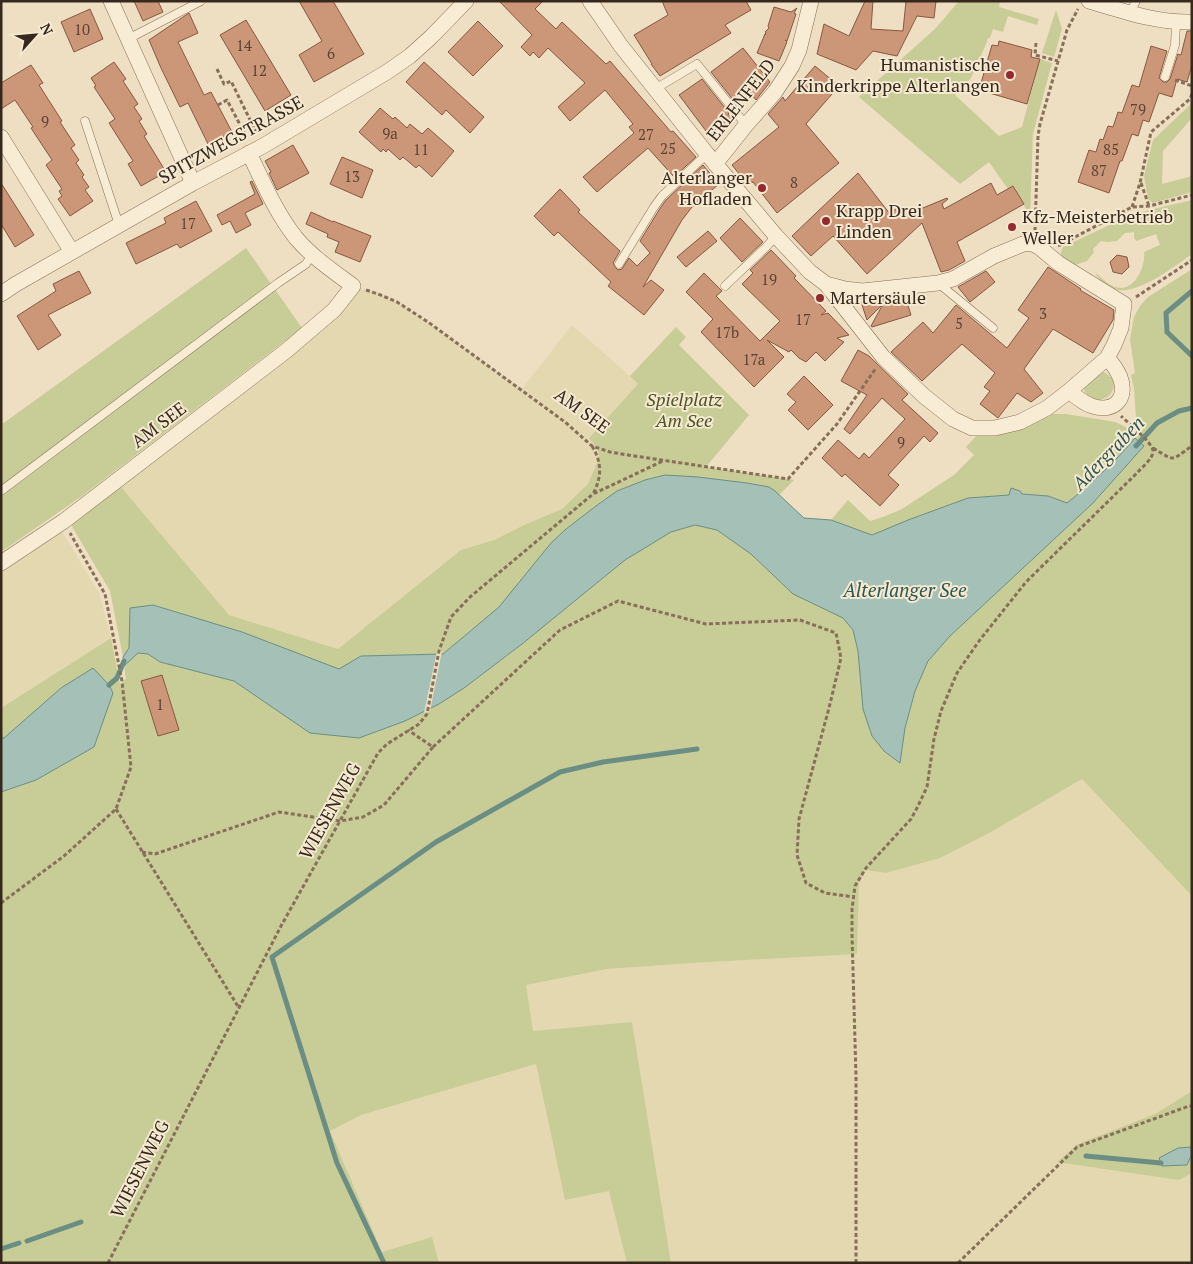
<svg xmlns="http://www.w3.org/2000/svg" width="1193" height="1264" viewBox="0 0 1193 1264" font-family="'PT Serif',serif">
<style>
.farmland{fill:#e3d8af}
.green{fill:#c8cc96}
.water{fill:#a4c0b7;stroke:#6b8e84}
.pier{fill:#eedec2}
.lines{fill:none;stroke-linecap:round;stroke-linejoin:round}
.stream{stroke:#6b8e84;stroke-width:5}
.building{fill:#cc9678;stroke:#87583f}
.service-casing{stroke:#876f59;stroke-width:9}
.minor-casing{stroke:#876f59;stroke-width:16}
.path{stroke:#876f59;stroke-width:3;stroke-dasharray:4 2.5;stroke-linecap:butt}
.service{stroke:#f9ecd5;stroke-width:8}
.minor{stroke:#f9ecd5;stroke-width:15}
.poi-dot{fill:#962930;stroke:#f5e9d1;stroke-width:2}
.labels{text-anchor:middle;stroke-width:4;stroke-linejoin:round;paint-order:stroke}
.number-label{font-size:15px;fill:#5c4434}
.poi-label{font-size:18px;fill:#37281d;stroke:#f5e9d1;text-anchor:start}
.street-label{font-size:18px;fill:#37281d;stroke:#f5e9d1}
.park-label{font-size:18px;font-style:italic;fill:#4a5424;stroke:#f5e9d1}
.water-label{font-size:19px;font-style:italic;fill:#2d5752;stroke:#f5e9d1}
</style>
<rect width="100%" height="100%" fill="#eedec2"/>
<!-- farmland -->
<path class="farmland" d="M 356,289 L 374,291 L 398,302 L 522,389 L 572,325 L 639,384 L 589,437 L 598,450 L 599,458 L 588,484 L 562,509 L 524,525 L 494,540 L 461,550 L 338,649 L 229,615 L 121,487 Z
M 61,530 L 99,593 L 111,638 L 1,708 L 1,568 Z
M 1082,779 L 1192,896 L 1192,1091 L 1155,1114 L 1078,1144 L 1179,1180 L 1192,1173 L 1192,1263 L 671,1263 L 632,1022 L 533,1031 L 525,985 L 607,969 L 692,963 L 856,954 L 859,882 L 866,870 L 886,873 L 940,858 L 991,832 Z
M 536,1064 L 565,1200 L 609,1191 L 627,1263 L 439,1263 L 432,1237 L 382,1252 L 330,1131 L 361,1115 Z"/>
<!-- green -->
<path class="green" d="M 959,1 L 1000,1 L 999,7 L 1039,19 L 1037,25 L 1008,16 L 1003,32 L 993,29 L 990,38 L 988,38 L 986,44 L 971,78 L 955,95 L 999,136 L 1022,127 L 1040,59 L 1052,63 L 1033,134 L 1030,217 L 1014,186 L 1008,189 L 989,162 L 960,184 L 859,97 L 936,28 Z
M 1056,10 L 1062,29 L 1054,57 L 1042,53 Z
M 1192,103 L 1192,118 L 1163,151 L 1162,184 L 1192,176 L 1192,192 L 1153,203 L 1148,199 L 1144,176 L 1153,140 Z
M 1192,200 L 1192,254 C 1174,267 1140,293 1118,290 C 1109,288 1101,281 1095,274 L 1097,274 C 1103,279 1111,288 1121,288 C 1136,288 1146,265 1144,252 L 1160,245 L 1156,234 L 1136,241 L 1134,237 L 1134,232 L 1125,233 L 1117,241 L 1107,242 L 1101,241 L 1093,249 L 1094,252 L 1087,261 L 1075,265 L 1061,256 L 1061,252 L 1063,247 L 1133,214 Z
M 246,248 L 302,328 L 82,496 L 1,552 L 1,425 Z
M 1192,269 L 1192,896 L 1082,779 L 991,832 L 940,858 L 886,873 L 866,870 L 859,882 L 857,954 L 692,963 L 607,969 L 526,985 L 533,1031 L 632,1022 L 671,1263 L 627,1263 L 609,1191 L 565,1200 L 536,1064 L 361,1115 L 330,1131 L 382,1252 L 432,1237 L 439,1263 L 1,1263 L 1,792 L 36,780 L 62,688 L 4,738 L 1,738 L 1,708 L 111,638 L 120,684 L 126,679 L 124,666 L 138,653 L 148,654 L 160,662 L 234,681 L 310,733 L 359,738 L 405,721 L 439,704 L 464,688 L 522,644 L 625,560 L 671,532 L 695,525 L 717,530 L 751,554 L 793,594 L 843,618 L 853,630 L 858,651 L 863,709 L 900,762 L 905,729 L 915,691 L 928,661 L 950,636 L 1093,503 L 1144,446 L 1135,438 C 1114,462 1091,483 1067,503 L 1048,496 L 1022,494 L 1011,488 L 1009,495 L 968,498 L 908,520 L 872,535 L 831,520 L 848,500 L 870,521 L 883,517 L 902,509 L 954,475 L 974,455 L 966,447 L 977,435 L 1049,414 L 1066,414 L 1115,422 L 1126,427 L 1135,438 L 1143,430 L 1136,418 L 1134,389 L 1131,375 L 1135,373 L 1130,339 L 1134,317 L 1140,306 L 1148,297 Z
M 676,327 L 686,337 L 679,345 L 749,415 L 706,467 L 794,480 L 779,495 L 769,487 L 747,483 L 698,477 L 665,475 L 645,480 L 617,491 L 596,506 L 566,529 L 551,543 L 499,607 L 443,654 L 361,656 L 339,669 L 242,632 L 153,605 L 131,608 L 129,648 L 123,657 L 110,591 L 70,523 L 121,487 L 229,615 L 338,649 L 461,550 L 494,540 L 524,525 L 562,509 L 588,484 L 599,458 L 598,450 L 589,438 L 638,384 L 630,376 Z
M 1104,372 C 1128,384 1103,410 1088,396 C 1076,385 1094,374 1104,372 Z
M 1192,1091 L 1192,1173 L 1179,1180 L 1057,1162 L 1078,1144 L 1155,1114 Z"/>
<!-- water -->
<path class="water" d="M 1135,438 L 1144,446 L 1093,503 L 950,636 L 928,661 L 915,691 L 905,728 L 900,763 L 884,751 L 872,736 L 863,709 L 858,651 L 853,630 L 843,618 L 793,594 L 751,554 L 717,530 L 695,525 L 671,532 L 625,560 L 522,644 L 464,688 L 439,704 L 405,721 L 359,738 L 310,733 L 234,681 L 160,662 L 148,654 L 138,653 L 124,666 L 123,657 L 129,648 L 130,608 L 153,605 L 242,632 L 339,669 L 361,656 L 443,654 L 499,607 L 551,543 L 566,529 L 596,506 L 617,491 L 645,480 L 665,475 L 698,477 L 747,483 L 769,487 L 775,491 L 804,518 L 831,520 L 872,535 L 908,520 L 968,498 L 1009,495 L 1011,488 L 1020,491 L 1022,494 L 1048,496 L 1067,503 C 1092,483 1115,462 1135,438 Z
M 93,668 L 109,685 L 113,693 L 94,747 L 36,780 L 1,792 L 1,738 L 4,738 L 61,688 Z
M 1192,1147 L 1192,1154 L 1187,1165 L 1162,1166 L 1159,1158 L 1178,1148 Z"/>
<!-- pier -->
<path class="pier" d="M 437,651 L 442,651 L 430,711 L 424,713 Z"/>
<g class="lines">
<!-- stream -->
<path class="stream" d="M 1192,291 L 1166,313 L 1167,332 L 1192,356
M 1136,446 L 1157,423 L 1179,411 L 1192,408
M 109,685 L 117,678 L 124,661
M 1086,1156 L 1161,1163
M 27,1241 L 81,1222
M 1,1249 L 19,1243
M 384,1263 L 337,1163 L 272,957 L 436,842 L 560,772 L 603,762 L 697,749"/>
</g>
<!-- building -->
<path class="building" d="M 134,1 L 158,1 L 163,12 L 143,21 Z
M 299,1 L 333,1 L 364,54 L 314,82 L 299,55 L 322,41 Z
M 499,1 L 543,1 L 535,9 L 556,29 L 562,22 L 606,64 L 610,61 L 671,132 L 673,131 L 696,157 L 674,177 L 648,148 L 597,192 L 583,177 L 634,133 L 629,127 L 633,124 L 605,90 L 570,121 L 558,107 L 585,83 L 548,48 L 539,58 L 533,52 L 530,56 L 521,47 L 532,35 Z
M 662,1 L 746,1 L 751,10 L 725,25 L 731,33 L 660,76 L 651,64 L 652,64 L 634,35 L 668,15 Z
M 865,1 L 873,1 L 871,29 L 903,31 L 906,1 L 936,1 L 934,18 L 917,16 L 897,56 L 873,51 L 856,70 L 817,54 L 824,24 L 849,36 Z
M 774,7 L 791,12 L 797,8 L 794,13 L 796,14 L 787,41 L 785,40 L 787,42 L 779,61 L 757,53 L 765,34 L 765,35 L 766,32 L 765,32 L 769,28 L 768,26 Z
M 90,9 L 103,39 L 74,52 L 61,22 Z
M 189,13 L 198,33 L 178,42 L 204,95 L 211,92 L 232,132 L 208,144 L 188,103 L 180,107 L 161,68 L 149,40 Z
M 246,20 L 291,95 L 265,111 L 220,35 Z
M 478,21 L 503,46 L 473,76 L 448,52 Z
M 1187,31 L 1192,31 L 1192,65 L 1187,82 L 1177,79 L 1172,97 L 1159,93 L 1149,122 L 1143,120 L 1138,136 L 1132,134 L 1122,161 L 1120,161 L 1109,193 L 1078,182 L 1089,150 L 1096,152 L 1100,139 L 1103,140 L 1108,126 L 1113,127 L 1118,112 L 1122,113 L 1132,85 L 1139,87 L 1151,46 L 1167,51 L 1159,78 L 1163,82 L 1167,82 L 1170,79 L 1178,54 L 1181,55 Z
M 999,41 L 1032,50 L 1031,57 L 1040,59 L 1027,104 L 979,90 L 992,45 L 998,46 Z
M 743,48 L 770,82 L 756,100 L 752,95 L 738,106 L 711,72 Z
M 114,62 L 126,79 L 123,81 L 138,104 L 134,107 L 142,119 L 139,121 L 147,134 L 144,136 L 166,172 L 141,186 L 128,164 L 133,161 L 109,123 L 115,119 L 94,87 L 96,86 L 91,78 Z
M 424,62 L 484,117 L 470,133 L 446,110 L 442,115 L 406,82 Z
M 31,65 L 43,83 L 39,85 L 62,121 L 60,122 L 75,145 L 71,148 L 79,160 L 76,163 L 84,175 L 82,177 L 89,187 L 85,190 L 93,201 L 70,216 L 58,199 L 62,196 L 59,191 L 62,189 L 46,165 L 52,160 L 31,128 L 33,127 L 15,100 L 1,109 L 1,83 Z
M 815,66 L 839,86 L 806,124 L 839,163 L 777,213 L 753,182 L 748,185 L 732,165 L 779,127 L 768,114 L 783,97 L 785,101 Z
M 702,79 L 729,113 L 728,114 L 731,118 L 709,135 L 679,95 Z
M 380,108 L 393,119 L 395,117 L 407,128 L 410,124 L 422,134 L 428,128 L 454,151 L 432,177 L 419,165 L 416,168 L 403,157 L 400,160 L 388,149 L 386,152 L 383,149 L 381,152 L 359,132 Z
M 293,145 L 309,173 L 277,190 L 269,173 L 271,172 L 265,161 Z
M 342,157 L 373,170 L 362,198 L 330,184 Z
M 703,165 L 719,184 L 692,207 L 682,220 L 643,287 L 651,280 L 664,290 L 644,315 L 608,286 L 611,282 L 558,232 L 554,236 L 534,216 L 560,189 L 580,210 L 578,212 L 620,251 L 613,263 L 616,268 L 618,270 L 622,269 L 629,258 L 637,266 L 650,253 L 640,241 L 659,210 L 666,200 Z
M 858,173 L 890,214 L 899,206 L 906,215 L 947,198 L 948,199 L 942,204 L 944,209 L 991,183 L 997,195 L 1013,186 L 1024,204 L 957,242 L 965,261 L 949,270 L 941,272 L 922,223 L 867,274 L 833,236 L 811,256 L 792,236 Z
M 252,181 L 263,204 L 245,213 L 251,225 L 236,233 L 230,221 L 222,225 L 217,215 L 255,194 L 250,182 Z
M 1,183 L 34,235 L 15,247 L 1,224 Z
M 196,201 L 212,231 L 180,248 L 177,244 L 136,264 L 126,243 L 166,223 L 164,218 Z
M 311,212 L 333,222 L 333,221 L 371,236 L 360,262 L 335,252 L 339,242 L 327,237 L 328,234 L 306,224 Z
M 740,218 L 763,242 L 742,262 L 720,238 Z
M 708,231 L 717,241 L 686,267 L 677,257 Z
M 771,250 L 796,276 L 794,278 L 826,311 L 821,315 L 828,313 L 849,335 L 837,338 L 844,342 L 825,361 L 816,352 L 806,362 L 799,358 L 791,350 L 789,352 L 767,340 L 784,357 L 754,387 L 701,332 L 713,319 L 686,292 L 704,273 L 722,291 L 716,296 L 760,341 L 780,321 L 742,284 L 753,273 L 750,270 Z
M 1117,255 L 1127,257 L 1129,267 L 1122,274 L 1113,272 L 1110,262 Z
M 1048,267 L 1081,289 L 1080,290 L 1114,310 L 1113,320 L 1093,353 L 1053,329 L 1024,369 L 1043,393 L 1031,402 L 1017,393 L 998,418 L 980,404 L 990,391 L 984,387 L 995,373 L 962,344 L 922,381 L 891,352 L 923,322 L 933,333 L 956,305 L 1007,348 L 1029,318 L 1018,310 Z
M 79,271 L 91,293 L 48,315 L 61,335 L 38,350 L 17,316 L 56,291 L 53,284 Z
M 986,271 L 995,282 L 970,302 L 958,287 Z
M 905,296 L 911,315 L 872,327 L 871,326 L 883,304 L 867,320 L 861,302 L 870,300 Z
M 858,350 L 869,356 L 908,394 L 902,400 L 938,433 L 930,442 L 924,436 L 888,475 L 899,485 L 880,506 L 845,474 L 842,477 L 822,458 L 838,440 L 859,459 L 864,453 L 869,458 L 905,419 L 882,398 L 850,434 L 844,429 L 867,395 L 841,381 Z
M 804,376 L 833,405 L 808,430 L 788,410 L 796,402 L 787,394 Z
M 162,675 L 179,730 L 158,736 L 141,681 Z"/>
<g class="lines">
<defs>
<path id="service" d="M 1130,13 L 1136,1
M 128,39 L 201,1
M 1165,77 L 1175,45 L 1176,23
M 655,89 L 697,64 L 746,125
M 85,121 L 119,225
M 619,264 L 654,207 L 662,196 L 707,154
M 938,283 L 993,328
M 725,286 L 767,246 L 776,236
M 1,491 L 278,283 L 306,264 L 312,254"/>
<path id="minor" d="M 111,1 L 193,183
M 590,1 L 621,46 L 707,154 L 776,236 L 810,272 L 826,284 L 845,289 L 862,291 L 938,283 L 953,279 L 994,256 L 1023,244 L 1031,243 L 1039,247 L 1058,263 L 1124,304 L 1121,328 L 1114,345 L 1107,358 L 1069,391 L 1047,408 L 1020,422 L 995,428 L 972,428 L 953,419 L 924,396 L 883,357 L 826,284
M 1089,1 C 1123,11 1156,23 1192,22
M 1,137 L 72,252
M 715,164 L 746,125 L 775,92 L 792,66 L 799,50 L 811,1
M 1,294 L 16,284 L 193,183 L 263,146 L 387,72 L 410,56 L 431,37 L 466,1
M 1069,391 C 1076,397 1083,403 1092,406 C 1114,413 1128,399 1120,377 C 1117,370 1112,363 1107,358
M 1,563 L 64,521 L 286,351 L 334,310 L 353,286 C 333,271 312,257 296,238 C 276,213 263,182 249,153"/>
</defs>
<!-- service casing -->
<use href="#service" class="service-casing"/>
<!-- minor casing -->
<use href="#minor" class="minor-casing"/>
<!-- path -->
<path class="path" d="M 1036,43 L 1035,55 L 1058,61
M 217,69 L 224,84 L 231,81 L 257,134
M 1175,80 L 1192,86
M 218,105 L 227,100 L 247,138
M 1141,183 L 1149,206
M 1132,207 L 1140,183 L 1151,132 L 1190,99 L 1192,94
M 1035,231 L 1038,136 L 1040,124 L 1067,30 L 1078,9
M 1058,246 L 1132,207 L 1149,206 L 1192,195
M 366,290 L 378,294 L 397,302 L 428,322 L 565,422 L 592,446 L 610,452 L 628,455 L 788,479 L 837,424 L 876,368
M 1136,297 L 1192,260
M 592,446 C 602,462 602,477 593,494
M 1153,448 C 1176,462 1170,461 1192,446
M 433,747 L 560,630 L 618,601 L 706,624 L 800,620 L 836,633 L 841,658 L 829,708 L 799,819 L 797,855 L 806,883 L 825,893 L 854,897
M 116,809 L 239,1008
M 142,852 L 155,854 L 279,812 L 340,821 L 363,817 L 384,805 L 433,747 L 408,730
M 1,903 L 64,856 L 116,809 L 131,767 L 122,681 L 105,594 L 70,533
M 108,1263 L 281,926 L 378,753 L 387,744 L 419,724 L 427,714 L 439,651 L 451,617 L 470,597 L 593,494 L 663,461
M 856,1263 L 856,1077 L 852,935 L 852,909 L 855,886 L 866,868 L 911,819 L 917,808 L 927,787 L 934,739 L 941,711 L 957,673 L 979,641 L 1026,582 L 1137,473 C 1142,467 1153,459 1153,451 C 1153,443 1128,423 1121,416
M 958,1263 L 1077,1147 L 1189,1106 L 1192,1106"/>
<!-- service -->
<use href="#service" class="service"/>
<!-- minor -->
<use href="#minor" class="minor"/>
</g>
<!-- markers -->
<g class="poi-dot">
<circle cx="1010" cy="75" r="5"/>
<circle cx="762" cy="188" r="5"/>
<circle cx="826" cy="221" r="5"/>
<circle cx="1012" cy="227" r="5"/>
<circle cx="820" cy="298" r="5"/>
</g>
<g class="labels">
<!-- number labels -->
<g class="number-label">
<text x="82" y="35">10</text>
<text x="244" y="51">14</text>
<text x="331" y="59">6</text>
<text x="259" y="76">12</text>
<text x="1138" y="115">79</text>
<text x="45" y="127">9</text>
<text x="390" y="139">9a</text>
<text x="646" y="140">27</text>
<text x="668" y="154">25</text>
<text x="421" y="155">11</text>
<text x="1111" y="155">85</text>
<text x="1099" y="176">87</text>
<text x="352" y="182">13</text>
<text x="794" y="188">8</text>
<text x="188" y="229">17</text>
<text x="769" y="285">19</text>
<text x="1043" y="319">3</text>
<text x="803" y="325">17</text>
<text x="959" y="329">5</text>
<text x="727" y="338">17b</text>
<text x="754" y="365">17a</text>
<text x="901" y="448">9</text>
<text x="160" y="710">1</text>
</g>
<!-- poi labels -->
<g class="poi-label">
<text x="1000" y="71" text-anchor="end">Humanistische<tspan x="1000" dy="21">Kinderkrippe Alterlangen</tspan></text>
<text x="752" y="184" text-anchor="end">Alterlanger<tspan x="752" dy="21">Hofladen</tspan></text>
<text x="836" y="217">Krapp Drei<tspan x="836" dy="21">Linden</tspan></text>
<text x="1022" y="223">Kfz-Meisterbetrieb<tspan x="1022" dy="21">Weller</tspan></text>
<text x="830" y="304">Martersäule</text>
</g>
<!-- street labels -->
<g class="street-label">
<text transform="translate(741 100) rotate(-52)" y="6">ERLENFELD</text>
<text transform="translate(231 140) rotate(-29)" y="6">SPITZWEGSTRASSE</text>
<text transform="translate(582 411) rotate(36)" y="6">AM SEE</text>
<text transform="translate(159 425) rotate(-37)" y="6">AM SEE</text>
<text transform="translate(330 811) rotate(-61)" y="6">WIESENWEG</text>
<text transform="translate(140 1169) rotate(-63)" y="6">WIESENWEG</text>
</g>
<!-- park labels -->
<g class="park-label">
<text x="684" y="406">Spielplatz<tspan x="684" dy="21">Am See</tspan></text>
</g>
<!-- water labels -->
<g class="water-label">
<text transform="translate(1108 453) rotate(-46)" y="7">Adergraben</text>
<text x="905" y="597">Alterlanger See</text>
</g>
</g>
<!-- border -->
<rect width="1193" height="1264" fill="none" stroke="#37281d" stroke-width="5"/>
<!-- north arrow -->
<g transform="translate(35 35) rotate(63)" stroke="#f5e9d1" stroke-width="4" paint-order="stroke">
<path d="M0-4L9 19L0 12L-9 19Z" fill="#37281d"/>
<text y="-8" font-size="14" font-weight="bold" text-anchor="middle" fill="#37281d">N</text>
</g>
</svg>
